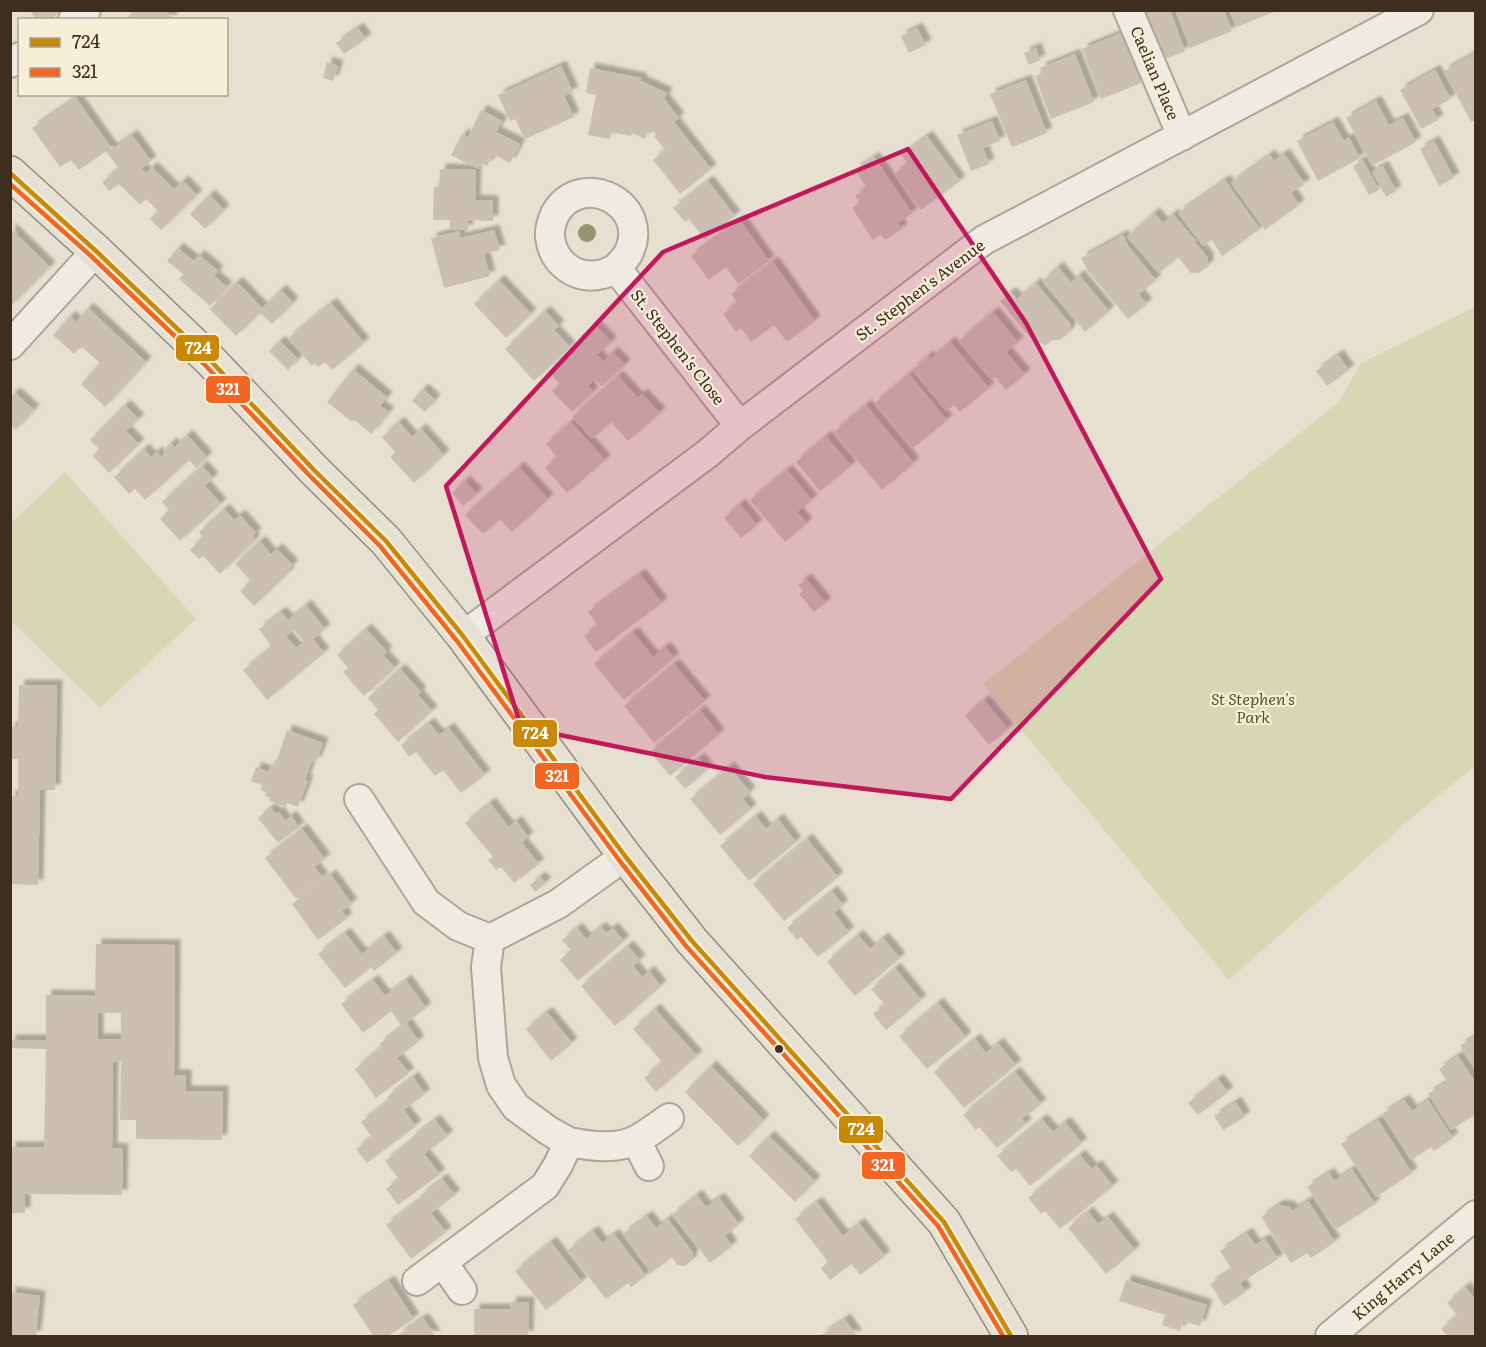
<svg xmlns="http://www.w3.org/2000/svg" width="1486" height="1347" viewBox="0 0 1486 1347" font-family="Literata,serif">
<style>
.green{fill:#d6d7b3}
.building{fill:#cbbfb2;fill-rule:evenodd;filter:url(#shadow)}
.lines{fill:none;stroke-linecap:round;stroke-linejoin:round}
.minor-casing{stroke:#ada599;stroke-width:32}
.major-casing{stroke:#928b80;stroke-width:36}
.minor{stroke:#efebe3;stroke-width:28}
.major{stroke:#e6e1d4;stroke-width:33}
.bus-1-casing{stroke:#f7eed8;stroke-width:9}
.bus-2-casing{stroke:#f7eed8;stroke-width:9}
.bus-1{stroke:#c88808;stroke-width:4.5}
.bus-2{stroke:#f26522;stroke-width:4.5}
.tree{fill:#929673}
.marked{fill:#c2185b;fill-opacity:0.2;stroke:#c2185b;stroke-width:4.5;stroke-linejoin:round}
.bus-dot{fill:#3d2e20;stroke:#f7eed8;stroke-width:2}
.labels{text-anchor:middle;stroke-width:4.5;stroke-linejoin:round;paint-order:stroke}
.street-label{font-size:16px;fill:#3d2e20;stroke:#f7eed8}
.park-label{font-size:16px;font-style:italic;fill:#4d5a26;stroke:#f7eed8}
.line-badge{stroke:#f7eed8;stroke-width:2}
.badge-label{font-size:16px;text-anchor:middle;font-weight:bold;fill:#fff}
</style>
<defs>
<filter id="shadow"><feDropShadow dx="5.5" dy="-5.5" stdDeviation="1.5" flood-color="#0004"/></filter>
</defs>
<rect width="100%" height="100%" fill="#e7e0d1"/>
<!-- green -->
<path class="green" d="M 1475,307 L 1475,766 L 1415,815 L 1229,980 L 983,684 L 1339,402 L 1361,363 Z
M 65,472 L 196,619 L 100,708 L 11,621 L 11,523 Z"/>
<!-- building -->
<path class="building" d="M 29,10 L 62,10 L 50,20 L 37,20 Z
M 137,10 L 166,10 L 173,20 L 124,20 Z
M 1137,10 L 1170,10 L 1185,51 L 1158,62 Z
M 1175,10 L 1224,10 L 1232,31 L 1190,48 Z
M 1229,10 L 1277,10 L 1277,11 L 1236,27 Z
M 358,28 L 366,39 L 344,54 L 336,43 Z
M 917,28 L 926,45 L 909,53 L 901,36 Z
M 1121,33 L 1141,83 L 1101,99 L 1082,49 Z
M 1036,48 L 1040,60 L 1029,65 L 1024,53 Z
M 1476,53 L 1476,120 L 1471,122 L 1444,71 Z
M 1075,54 L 1094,102 L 1051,119 L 1035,76 L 1042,73 L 1040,68 Z
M 327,62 L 338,66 L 333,81 L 323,78 Z
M 561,66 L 573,92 L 564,96 L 574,117 L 525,139 L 515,119 L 510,121 L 498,95 Z
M 590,68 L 641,78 L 641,81 L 667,93 L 664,99 L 679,118 L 674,122 L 711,169 L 680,194 L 653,160 L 665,150 L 654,136 L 656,135 L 651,128 L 645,139 L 632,133 L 631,136 L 611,132 L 610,139 L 588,135 L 596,95 L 586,93 Z
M 1435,70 L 1451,99 L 1432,109 L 1438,120 L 1421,129 L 1400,90 Z
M 1026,80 L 1047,133 L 1012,147 L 990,94 Z
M 76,98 L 112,149 L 132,135 L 151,161 L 141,169 L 146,173 L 152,167 L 174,189 L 183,181 L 197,195 L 161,230 L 150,219 L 158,211 L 146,199 L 140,205 L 119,184 L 109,191 L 102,182 L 119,169 L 106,151 L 79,170 L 71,160 L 60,167 L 32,128 Z
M 1376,101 L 1389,125 L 1403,118 L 1416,142 L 1372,166 L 1346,118 Z
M 481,110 L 502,121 L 496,132 L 520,144 L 510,163 L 493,154 L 487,166 L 481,163 L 478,169 L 451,155 L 462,134 L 468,137 Z
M 992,121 L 1000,141 L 983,148 L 989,164 L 971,171 L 957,135 Z
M 1333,122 L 1344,141 L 1349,138 L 1360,158 L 1318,181 L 1297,141 Z
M 927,136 L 960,181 L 921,210 L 895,174 L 908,164 L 901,155 Z
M 1434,141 L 1454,178 L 1439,186 L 1420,149 Z
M 1284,154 L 1305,184 L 1291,193 L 1299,205 L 1265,230 L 1231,183 L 1270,155 L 1274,161 Z
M 874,157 L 912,213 L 898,223 L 902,229 L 885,240 L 881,234 L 873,240 L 852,208 L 860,203 L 855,196 L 867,188 L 855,170 Z
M 1363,160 L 1379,190 L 1369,195 L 1353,166 Z
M 1383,166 L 1396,191 L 1386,197 L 1372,172 Z
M 440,169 L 476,170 L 475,200 L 493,201 L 493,221 L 468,220 L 468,230 L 450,229 L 450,220 L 433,220 L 434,187 L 439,187 Z
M 1225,180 L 1260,229 L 1222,256 L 1212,240 L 1203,246 L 1178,213 Z
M 708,181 L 735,216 L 705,240 L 689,219 L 685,222 L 673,208 Z
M 210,195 L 224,210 L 205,229 L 190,214 Z
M 1154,213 L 1163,223 L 1173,214 L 1196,241 L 1195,242 L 1208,258 L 1208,266 L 1199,273 L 1191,273 L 1178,257 L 1159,273 L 1127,237 Z
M 740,220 L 769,261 L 738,284 L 726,267 L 709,280 L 691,256 Z
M 10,228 L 50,267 L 10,307 Z
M 494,230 L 500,250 L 484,254 L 490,276 L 444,288 L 431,238 L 459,231 L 460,238 Z
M 1123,235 L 1129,247 L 1156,280 L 1139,294 L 1147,304 L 1128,319 L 1088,271 L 1081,258 Z
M 178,248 L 194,261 L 199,255 L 218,271 L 214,276 L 227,287 L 210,306 L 179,279 L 183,274 L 167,261 Z
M 773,262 L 815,321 L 787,342 L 774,325 L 751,342 L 741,328 L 736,332 L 723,314 L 738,303 L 731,294 Z
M 1058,267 L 1071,283 L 1079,275 L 1109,311 L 1085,332 L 1042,281 Z
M 499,280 L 531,314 L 506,338 L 474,304 Z
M 237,282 L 262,308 L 281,290 L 293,303 L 272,324 L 260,313 L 236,336 L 210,309 Z
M 1036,283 L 1071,325 L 1069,332 L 1060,340 L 1052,340 L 1045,346 L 1041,342 L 1036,345 L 1000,301 L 1011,292 L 1017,299 Z
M 331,303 L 364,343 L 332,370 L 325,362 L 318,367 L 315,363 L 312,366 L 288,338 Z
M 88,308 L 146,362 L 105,407 L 81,384 L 100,363 L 81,346 L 74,354 L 53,335 L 70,316 L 76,322 Z
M 545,311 L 559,326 L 554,330 L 570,347 L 534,381 L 505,349 Z
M 993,312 L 1018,342 L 1006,352 L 1025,374 L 1006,390 L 995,377 L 992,380 L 959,341 Z
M 596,326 L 611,342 L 597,355 L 603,362 L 613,352 L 625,365 L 602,386 L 595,379 L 588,386 L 593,392 L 572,412 L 552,391 L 560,384 L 548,372 Z
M 280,341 L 298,359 L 288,370 L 269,351 Z
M 950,342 L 989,388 L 960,412 L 954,405 L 946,411 L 912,370 L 928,356 L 931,359 Z
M 1338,355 L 1349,370 L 1327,386 L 1316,371 Z
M 353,369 L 387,397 L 380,406 L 389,412 L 371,434 L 354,420 L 352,422 L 327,402 Z
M 909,374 L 947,420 L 913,448 L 875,403 Z
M 618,376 L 638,398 L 642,394 L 660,413 L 628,441 L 611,422 L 592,439 L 572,417 Z
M 423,389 L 435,400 L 425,412 L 412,401 Z
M 15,393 L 34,410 L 16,430 L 10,424 L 10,397 Z
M 125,405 L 139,419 L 126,431 L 139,444 L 109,473 L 93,456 L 99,449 L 90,440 Z
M 866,405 L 914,463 L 882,490 L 834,432 Z
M 399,422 L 412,437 L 421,429 L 444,455 L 414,483 L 390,457 L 395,452 L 382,437 Z
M 571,422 L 605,460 L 567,493 L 545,468 L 557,457 L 546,444 Z
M 187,435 L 207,457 L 196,468 L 189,460 L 145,500 L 135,489 L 129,494 L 114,477 L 144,449 L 151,457 L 157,452 L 161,457 L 165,453 L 163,451 L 171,443 L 175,447 Z
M 826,436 L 851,466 L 820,491 L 796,462 Z
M 202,466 L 213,478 L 205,486 L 221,504 L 180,541 L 160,519 L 169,510 L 162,502 Z
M 519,467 L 548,499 L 512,532 L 500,519 L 483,534 L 465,515 Z
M 787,470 L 812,500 L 797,512 L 807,523 L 785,542 L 750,500 Z
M 465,481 L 477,494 L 463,506 L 452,493 Z
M 740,504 L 757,525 L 741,538 L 724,518 Z
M 224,509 L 234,520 L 240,515 L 256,533 L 252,537 L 255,540 L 220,574 L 203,556 L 199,559 L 190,550 L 203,537 L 199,532 Z
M 260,541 L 271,554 L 277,549 L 293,565 L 288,570 L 289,572 L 254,606 L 240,591 L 251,581 L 235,564 Z
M 640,574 L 662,603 L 596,652 L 584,636 L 598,626 L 588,612 Z
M 806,579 L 826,603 L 814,612 L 799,594 L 803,591 L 798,585 Z
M 306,605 L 325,629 L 313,639 L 324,653 L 267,700 L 243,670 L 272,647 L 259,629 L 281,612 L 288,620 ZM 294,630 L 304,642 L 296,648 L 286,636 Z
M 366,629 L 387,652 L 383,655 L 395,668 L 364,696 L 343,672 L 348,668 L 337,655 Z
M 633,632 L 653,657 L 665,647 L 674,658 L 624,700 L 594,664 Z
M 674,664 L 705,701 L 654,743 L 624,706 Z
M 400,669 L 421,692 L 418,695 L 432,711 L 398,742 L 374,714 L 378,710 L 368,698 Z
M 19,685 L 57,685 L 55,790 L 40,790 L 38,885 L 10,884 L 10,796 L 18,796 L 18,759 L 10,759 L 10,727 L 18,727 Z
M 984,700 L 1008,729 L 989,745 L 965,716 Z
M 700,710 L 719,734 L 670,776 L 650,752 Z
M 429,723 L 439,735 L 449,728 L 485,775 L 461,793 L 443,770 L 435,776 L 416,752 L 409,757 L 401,745 Z
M 287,730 L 323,743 L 316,762 L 312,761 L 305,780 L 308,781 L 298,807 L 287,803 L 286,807 L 269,801 L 270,798 L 265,796 L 266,792 L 261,790 L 262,785 L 251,781 L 256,767 L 268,772 L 271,765 L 275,766 Z
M 699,758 L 708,769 L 685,789 L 675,777 Z
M 729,767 L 750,792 L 743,799 L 751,809 L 720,835 L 690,799 Z
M 490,803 L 509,827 L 516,821 L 528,837 L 522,843 L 539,864 L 514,883 L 501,867 L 496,870 L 488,860 L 493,857 L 465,823 Z
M 271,808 L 276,814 L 279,812 L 285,821 L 291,816 L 299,827 L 278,843 L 258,818 Z
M 756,816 L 766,829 L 778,819 L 796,842 L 749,881 L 720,846 Z
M 302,829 L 325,859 L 314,867 L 323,878 L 296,899 L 265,858 Z
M 807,839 L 838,877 L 784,921 L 753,884 Z
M 331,875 L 352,904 L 342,911 L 347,918 L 318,940 L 292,904 Z
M 540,877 L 546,883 L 535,892 L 530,885 Z
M 832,891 L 843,905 L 834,913 L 849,932 L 818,957 L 801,937 L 797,940 L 787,928 Z
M 601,927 L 606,933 L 613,928 L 624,941 L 578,981 L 560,960 L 571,950 L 562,940 L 577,928 L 586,939 Z
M 345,933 L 362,954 L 384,936 L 397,953 L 374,971 L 371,967 L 345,988 L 318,954 Z
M 858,935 L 870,949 L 883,938 L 900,958 L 855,996 L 827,962 Z
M 96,944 L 175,945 L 174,1075 L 186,1075 L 186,1091 L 223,1091 L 222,1140 L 136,1139 L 136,1120 L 120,1120 L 121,1062 L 113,1062 L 112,1148 L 123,1149 L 122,1195 L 25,1194 L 25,1213 L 12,1213 L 10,1147 L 44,1147 L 46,1049 L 10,1048 L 10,1040 L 46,1040 L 46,995 L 95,996 ZM 98,1013 L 121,1013 L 121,1039 L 98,1039 Z
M 628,946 L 640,960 L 633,966 L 639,973 L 642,977 L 649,971 L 661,986 L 615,1026 L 581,986 Z
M 895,968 L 921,1000 L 886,1030 L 873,1014 L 885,1005 L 871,989 Z
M 373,980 L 385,996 L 406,980 L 426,1008 L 406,1023 L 419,1041 L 397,1058 L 409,1073 L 376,1098 L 355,1069 L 382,1047 L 379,1044 L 402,1027 L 391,1011 L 363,1033 L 341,1004 Z
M 938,1003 L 966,1037 L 927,1069 L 899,1036 Z
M 655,1009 L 697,1056 L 656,1092 L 644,1078 L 662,1062 L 633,1029 Z
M 547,1012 L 572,1043 L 551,1061 L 526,1029 Z
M 1476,1036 L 1476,1070 L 1460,1046 Z
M 975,1039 L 986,1053 L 998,1043 L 1016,1065 L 964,1108 L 934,1072 Z
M 1458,1056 L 1476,1083 L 1476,1114 L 1451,1130 L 1428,1094 L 1447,1082 L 1439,1069 Z
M 711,1066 L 764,1120 L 738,1146 L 685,1092 Z
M 1015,1072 L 1041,1104 L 1022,1119 L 1026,1124 L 997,1148 L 979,1127 L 976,1130 L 963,1115 Z
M 413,1077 L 425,1094 L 404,1110 L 416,1126 L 367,1163 L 356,1149 L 372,1137 L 361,1122 L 390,1100 L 387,1097 Z
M 1218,1079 L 1228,1092 L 1198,1115 L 1188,1103 Z
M 1404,1100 L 1412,1111 L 1428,1100 L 1453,1138 L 1434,1151 L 1431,1147 L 1411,1160 L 1382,1114 Z
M 1236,1102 L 1245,1117 L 1223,1130 L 1214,1116 Z
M 1042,1119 L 1053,1132 L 1065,1122 L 1082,1143 L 1030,1186 L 1016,1169 L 1011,1172 L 997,1156 Z
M 435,1120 L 448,1136 L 424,1154 L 440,1174 L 398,1205 L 386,1189 L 399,1179 L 385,1161 L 412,1140 L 411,1138 Z
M 1378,1120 L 1412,1173 L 1376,1197 L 1341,1144 Z
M 769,1136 L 815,1181 L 795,1202 L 749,1156 Z
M 1080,1155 L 1092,1169 L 1096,1165 L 1113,1186 L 1060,1229 L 1045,1211 L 1041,1214 L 1028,1198 Z
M 1352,1169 L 1375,1204 L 1335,1230 L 1307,1187 L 1329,1173 L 1334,1181 Z
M 442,1179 L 455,1195 L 431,1213 L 446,1232 L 411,1259 L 386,1225 L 422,1198 L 420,1196 Z
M 697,1195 L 706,1207 L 719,1198 L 739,1224 L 725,1236 L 732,1246 L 710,1263 L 672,1215 Z
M 1308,1201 L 1335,1242 L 1311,1258 L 1307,1253 L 1291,1263 L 1261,1217 L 1279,1205 L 1290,1207 L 1292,1211 Z
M 817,1202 L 843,1236 L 859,1223 L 885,1256 L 860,1275 L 851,1264 L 830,1280 L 821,1268 L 828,1262 L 795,1219 Z
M 1088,1212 L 1098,1224 L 1108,1217 L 1135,1250 L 1106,1274 L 1068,1228 Z
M 647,1216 L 656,1228 L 668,1219 L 693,1253 L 691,1261 L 685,1266 L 677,1265 L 672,1257 L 651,1273 L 623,1234 Z
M 593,1231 L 602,1243 L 614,1234 L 646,1276 L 631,1287 L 628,1283 L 606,1299 L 568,1250 Z
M 1247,1233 L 1255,1245 L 1265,1239 L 1278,1259 L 1240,1283 L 1246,1292 L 1224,1306 L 1210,1284 L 1232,1270 L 1220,1251 Z
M 551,1242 L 582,1282 L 546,1310 L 515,1271 Z
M 1126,1280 L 1207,1305 L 1200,1326 L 1183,1321 L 1180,1331 L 1162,1325 L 1165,1315 L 1119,1301 Z
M 389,1281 L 414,1319 L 388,1336 L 373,1336 L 353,1305 Z
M 1465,1287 L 1476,1300 L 1476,1336 L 1448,1336 L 1441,1329 L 1457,1315 L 1447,1303 Z
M 10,1292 L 40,1296 L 36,1336 L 10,1336 Z
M 511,1302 L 529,1302 L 528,1336 L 474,1336 L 474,1309 L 510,1309 Z
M 423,1318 L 435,1336 L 397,1336 Z
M 845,1319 L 857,1336 L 820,1336 Z"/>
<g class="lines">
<defs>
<path id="minor" d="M 1128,10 L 1182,136
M 73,20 L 86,10
M 10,63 L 20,57
M 616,268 C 612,270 607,273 603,274 C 576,281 553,263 550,237 C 549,229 552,221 555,214 C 581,168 653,204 628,254 C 625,259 620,264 616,268 L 740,426
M 10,345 L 96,251
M 463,636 L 707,454 L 740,426 L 984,240 L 1419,10
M 359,799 L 426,902 L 458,926 L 490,939
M 636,1140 L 649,1166
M 569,1142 C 590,1146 616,1150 636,1140 C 648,1134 659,1125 669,1118
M 443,1263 L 462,1290
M 417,1281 L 545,1186 L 558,1165 L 569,1142 L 549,1131 L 516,1107 L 501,1085 L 493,1058 L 486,967 L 490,939 L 558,904 L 625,856
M 1330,1336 L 1476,1215"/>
<path id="major" d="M 10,173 L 96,251 L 209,359 L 314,470 L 386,541 L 463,636 L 625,856 L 692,941 L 944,1222 L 1011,1336"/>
</defs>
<!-- minor casing -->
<use href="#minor" class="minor-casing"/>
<!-- major casing -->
<use href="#major" class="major-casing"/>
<!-- minor -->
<use href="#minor" class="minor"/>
<!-- major -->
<use href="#major" class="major"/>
<defs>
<path id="bus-1" d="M 10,173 L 96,251 L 209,359 L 314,470 L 386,541 L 463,636 L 625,856 L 692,941 L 944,1222 L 1011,1336"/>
<path id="bus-2" d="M 10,184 L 91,256 L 204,364 L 309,475 L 380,546 L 457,641 L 619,860 L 686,946 L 938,1226 L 1003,1336"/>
</defs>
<!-- bus-1 casing -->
<use href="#bus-1" class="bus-1-casing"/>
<!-- bus-2 casing -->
<use href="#bus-2" class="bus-2-casing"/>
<!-- bus-1 -->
<use href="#bus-1" class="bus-1"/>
<!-- bus-2 -->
<use href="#bus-2" class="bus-2"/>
</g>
<!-- trees -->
<circle class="tree" cx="587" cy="233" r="9"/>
<!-- marked area -->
<path class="marked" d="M 908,149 L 1026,323 L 1161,579 L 951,799 L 765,777 L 521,727 L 446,486 L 663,252 Z"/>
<!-- markers -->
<circle class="bus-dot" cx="779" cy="1049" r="5"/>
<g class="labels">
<!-- street labels -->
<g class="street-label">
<text transform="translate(1155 73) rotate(67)" y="6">Caelian Place</text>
<text transform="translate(920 290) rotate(-37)" y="6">St. Stephen's Avenue</text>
<text transform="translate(678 347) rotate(52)" y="6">St. Stephen's Close</text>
<text transform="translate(1403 1276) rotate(-40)" y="6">King Harry Lane</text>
</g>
<!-- park labels -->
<g class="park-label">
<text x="1253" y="705">St Stephen's<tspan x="1253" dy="18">Park</tspan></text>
</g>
</g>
<g class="line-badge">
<rect x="175" y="334" width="45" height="28" rx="6" fill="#c88808"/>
<rect x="205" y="375" width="46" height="29" rx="6" fill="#f26522"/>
<rect x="512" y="719" width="46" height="29" rx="6" fill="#c88808"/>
<rect x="534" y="762" width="46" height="28" rx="6" fill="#f26522"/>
<rect x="838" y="1115" width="46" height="29" rx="6" fill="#c88808"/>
<rect x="861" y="1151" width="45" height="29" rx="6" fill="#f26522"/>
</g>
<g class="badge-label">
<text x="198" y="354">724</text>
<text x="228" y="395">321</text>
<text x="535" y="739">724</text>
<text x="557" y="782">321</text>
<text x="861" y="1135">724</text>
<text x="883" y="1171">321</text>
</g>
<!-- border -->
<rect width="1486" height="1347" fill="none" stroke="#3d2e20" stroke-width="24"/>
<!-- legend -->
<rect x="18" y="18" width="210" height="78" fill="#f7eed8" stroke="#ada18e" stroke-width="1.5"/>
<rect x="30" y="38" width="30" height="9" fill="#c88808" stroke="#ada18e" stroke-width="1.5"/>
<text x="72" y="48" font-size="18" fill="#3d2e20">724</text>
<rect x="30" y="68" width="30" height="9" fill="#f26522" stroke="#ada18e" stroke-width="1.5"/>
<text x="72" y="78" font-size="18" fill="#3d2e20">321</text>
</svg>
